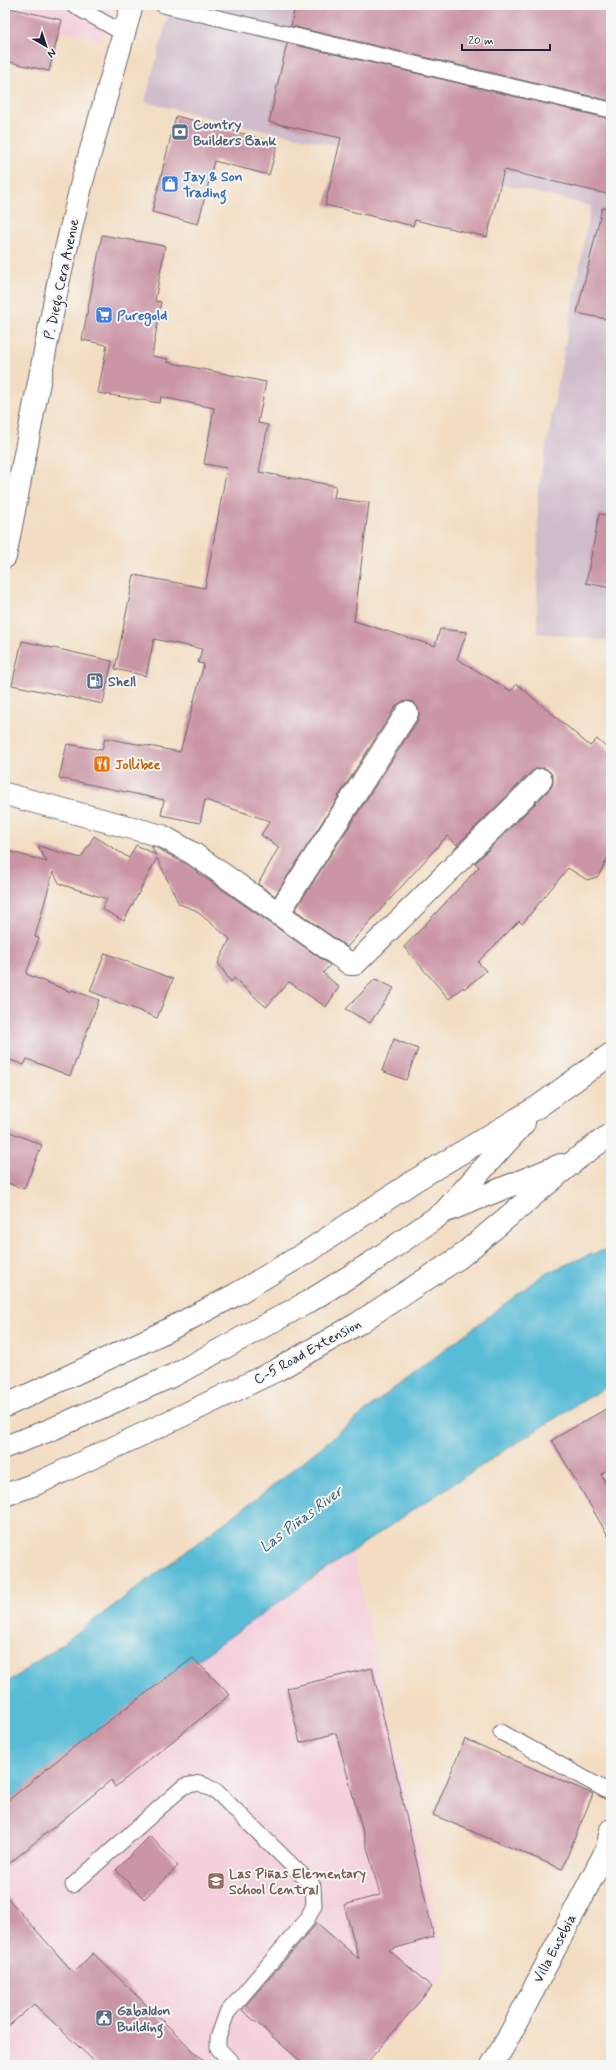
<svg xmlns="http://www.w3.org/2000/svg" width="616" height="2070" viewBox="0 0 616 2070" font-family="Mynerve,sans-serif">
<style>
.built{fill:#f4cfdc}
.industrial{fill:#d0bdcc}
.water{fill:#59bcd7;stroke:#3e6f89}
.building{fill:#ca95a5}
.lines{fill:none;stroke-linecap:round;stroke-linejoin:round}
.lane-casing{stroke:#6b636a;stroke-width:17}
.street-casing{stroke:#6b636a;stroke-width:24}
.secondary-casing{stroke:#6b636a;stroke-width:24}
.primary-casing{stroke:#6b636a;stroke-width:24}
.lane{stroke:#fff;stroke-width:15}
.street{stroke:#fff;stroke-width:22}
.secondary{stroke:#fff;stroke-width:22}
.primary{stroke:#fff;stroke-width:22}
.labels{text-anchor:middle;stroke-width:4;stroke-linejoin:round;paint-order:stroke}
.service-label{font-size:14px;font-weight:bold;fill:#4e5e75;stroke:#f6f6f2;text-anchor:start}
.shop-label{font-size:14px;font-weight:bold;fill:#366cbe;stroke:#f6f6f2;text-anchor:start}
.street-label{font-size:14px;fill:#22223b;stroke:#f6f6f2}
.food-label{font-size:14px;font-weight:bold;fill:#c56008;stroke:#f6f6f2;text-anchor:start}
.education-label{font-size:14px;font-weight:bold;fill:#785e54;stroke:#f6f6f2;text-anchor:start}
.water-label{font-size:15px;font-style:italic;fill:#355872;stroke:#f6f6f2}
</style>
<rect width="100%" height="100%" fill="#f6f6f2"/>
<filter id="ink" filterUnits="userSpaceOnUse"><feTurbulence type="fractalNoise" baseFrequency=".025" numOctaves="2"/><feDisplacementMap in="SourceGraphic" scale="8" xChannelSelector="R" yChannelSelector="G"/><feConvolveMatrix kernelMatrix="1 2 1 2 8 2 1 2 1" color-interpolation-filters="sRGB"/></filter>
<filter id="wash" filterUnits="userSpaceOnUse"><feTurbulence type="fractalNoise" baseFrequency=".012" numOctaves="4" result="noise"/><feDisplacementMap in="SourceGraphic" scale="16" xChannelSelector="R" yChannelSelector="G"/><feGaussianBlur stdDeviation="0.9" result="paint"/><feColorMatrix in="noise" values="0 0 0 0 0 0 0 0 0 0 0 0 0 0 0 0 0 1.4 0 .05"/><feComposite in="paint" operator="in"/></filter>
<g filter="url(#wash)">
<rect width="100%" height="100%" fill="#f3ddc2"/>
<!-- built -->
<path class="built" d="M 5,5 L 112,5 L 101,40 L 5,19 Z
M 349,1536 L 447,1971 L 368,2065 L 5,2065 L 5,1790 Z"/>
<!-- industrial -->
<path class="industrial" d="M 171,5 L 611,5 L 611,641 L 537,633 L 538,490 L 591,206 L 356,149 L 243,126 L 145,102 Z"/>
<!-- water -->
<path class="water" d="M 611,1248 L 611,1384 C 562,1413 515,1444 467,1475 C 308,1577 156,1689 5,1803 L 5,1684 L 65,1642 L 268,1490 L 388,1393 L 544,1274 L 589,1255 Z"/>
<g id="blocks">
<!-- building -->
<path class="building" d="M 295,5 L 611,5 L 611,101 L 291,26 Z
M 5,7 L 62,20 L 49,71 L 5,61 Z
M 287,43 L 611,119 L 611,195 L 504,170 L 487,237 L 415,220 L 413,226 L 325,205 L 341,138 L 269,122 Z
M 176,116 L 278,143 L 269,175 L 214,161 L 198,224 L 152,212 Z
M 602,208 L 611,209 L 611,320 L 577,313 Z
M 102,235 L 165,246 L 155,301 L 161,302 L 152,356 L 168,359 L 167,362 L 266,382 L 258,423 L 268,425 L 259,472 L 336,486 L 334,498 L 369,503 L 354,621 L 435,646 L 440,629 L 467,632 L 457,659 L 511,691 L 517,684 L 590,746 L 597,739 L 611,752 L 611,851 L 600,873 L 597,877 L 587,880 L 568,868 L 522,924 L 519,921 L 478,962 L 486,971 L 464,989 L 463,987 L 449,999 L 404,947 L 479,867 L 475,863 L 550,789 L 553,784 L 553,777 L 550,772 L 545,768 L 538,768 L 532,771 L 457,845 L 447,836 L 347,947 L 295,910 L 418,720 L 419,714 L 418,708 L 413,702 L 408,701 L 402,702 L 396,706 L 275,896 L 258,884 L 279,847 L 261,835 L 270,821 L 205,800 L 200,823 L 161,815 L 164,800 L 59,778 L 67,744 L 102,750 L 105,738 L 180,752 L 204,664 L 198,663 L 202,649 L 154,639 L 146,676 L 115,669 L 134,575 L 205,588 L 227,468 L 204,464 L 214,408 L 161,397 L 160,403 L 98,393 L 107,345 L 82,340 Z
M 599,514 L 611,515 L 611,588 L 586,583 Z
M 22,641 L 112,661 L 103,704 L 12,685 Z
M 94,836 L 129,858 L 136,845 L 156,855 L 151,846 L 157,848 L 187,865 L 330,965 L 323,973 L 339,987 L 326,1007 L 289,982 L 266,1007 L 234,978 L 231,982 L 218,963 L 230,939 L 195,910 L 179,904 L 157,858 L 124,921 L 102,909 L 107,899 L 60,884 L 53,872 L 35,937 L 39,938 L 26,974 L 71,992 L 72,990 L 99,1000 L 70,1076 L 27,1059 L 24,1065 L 5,1058 L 5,850 L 47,862 L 38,846 L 81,858 Z
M 105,953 L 173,979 L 157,1018 L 90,991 Z
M 375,979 L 394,988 L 370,1023 L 346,1009 Z
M 394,1039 L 418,1049 L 406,1080 L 382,1071 Z
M 5,1130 L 42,1145 L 24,1189 L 5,1182 Z
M 611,1406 L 611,1468 L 601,1474 L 611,1495 L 611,1541 L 552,1440 Z
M 193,1658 L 230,1695 L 115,1787 L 111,1780 L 5,1867 L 5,1803 L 71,1749 Z
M 372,1668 L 434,1937 L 389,1950 L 432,1987 L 365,2065 L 305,2065 L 242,2010 L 317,1923 L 359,1959 L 344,1905 L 380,1895 L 336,1733 L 300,1743 L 287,1688 Z
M 465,1739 L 593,1794 L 562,1869 L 433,1815 Z
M 150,1836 L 178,1866 L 144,1899 L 116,1870 Z
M 5,1895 L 74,1973 L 93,1953 L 208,2065 L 98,2065 L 34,2004 L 5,2029 Z"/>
</g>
</g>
<g filter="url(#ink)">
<use href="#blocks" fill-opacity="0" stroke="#6b636a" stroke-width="1"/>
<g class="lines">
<defs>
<path id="lane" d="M 73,5 L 123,33
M 163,5 L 611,110
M 501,1732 L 611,1793
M 73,1885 L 184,1786 L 200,1783 L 217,1792 L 313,1886 L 314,1905 L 307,1920 L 227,2013 L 218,2038 L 218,2048 L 234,2065"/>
<path id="street" d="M 5,794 L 162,836 L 194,854 L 350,964 L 355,964 L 541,780
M 279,912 L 407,713
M 492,2065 L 506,2042 L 607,1849 L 611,1830"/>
<path id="secondary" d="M 449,1210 L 561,1165
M 5,1406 L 160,1334 L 235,1295 L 307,1252 L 414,1181 L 539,1106 L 611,1054
M 5,1447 L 50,1430 L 174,1375 L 308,1302 L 371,1263 L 444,1212 L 524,1123
M 5,1495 L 38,1483 L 190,1412 L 277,1370 L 357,1324 L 460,1257 L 578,1158 L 611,1134"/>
<path id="primary" d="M 5,557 L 59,279 L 83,178 L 132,5"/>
</defs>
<!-- lane casing -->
<use href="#lane" class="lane-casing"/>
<!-- street casing -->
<use href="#street" class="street-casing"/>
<!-- secondary casing -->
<use href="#secondary" class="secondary-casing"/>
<!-- primary casing -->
<use href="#primary" class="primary-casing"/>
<!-- lane -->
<use href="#lane" class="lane"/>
<!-- street -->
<use href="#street" class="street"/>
<!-- secondary -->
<use href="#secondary" class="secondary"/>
<!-- primary -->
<use href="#primary" class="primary"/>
</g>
</g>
<!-- icons -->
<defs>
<symbol id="bank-square" viewBox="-11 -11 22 22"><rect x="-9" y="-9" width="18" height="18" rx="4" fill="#5c6f8a" stroke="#f6f6f2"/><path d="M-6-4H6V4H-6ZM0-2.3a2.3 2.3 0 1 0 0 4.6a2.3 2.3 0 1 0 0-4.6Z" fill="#fff"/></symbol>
<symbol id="shop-square" viewBox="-11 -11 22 22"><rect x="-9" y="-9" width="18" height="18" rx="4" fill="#3f7fe0" stroke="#f6f6f2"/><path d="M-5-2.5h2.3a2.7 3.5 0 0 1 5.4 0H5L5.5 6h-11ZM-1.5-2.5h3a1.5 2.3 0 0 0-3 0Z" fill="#fff"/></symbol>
<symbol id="supermarket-square" viewBox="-11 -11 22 22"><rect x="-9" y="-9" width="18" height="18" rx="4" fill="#3f7fe0" stroke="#f6f6f2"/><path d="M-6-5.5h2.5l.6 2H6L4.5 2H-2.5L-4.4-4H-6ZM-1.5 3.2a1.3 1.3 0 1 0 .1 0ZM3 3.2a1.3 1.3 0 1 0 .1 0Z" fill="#fff"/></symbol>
<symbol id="fuel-square" viewBox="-11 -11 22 22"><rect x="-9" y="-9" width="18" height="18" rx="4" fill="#5c6f8a" stroke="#f6f6f2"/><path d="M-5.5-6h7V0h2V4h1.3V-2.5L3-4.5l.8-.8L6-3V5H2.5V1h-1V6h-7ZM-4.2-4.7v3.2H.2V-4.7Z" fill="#fff"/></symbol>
<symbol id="restaurant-square" viewBox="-11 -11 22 22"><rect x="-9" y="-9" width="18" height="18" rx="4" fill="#e8710a" stroke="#f6f6f2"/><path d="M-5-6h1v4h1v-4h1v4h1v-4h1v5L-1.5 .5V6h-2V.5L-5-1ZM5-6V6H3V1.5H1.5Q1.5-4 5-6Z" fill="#fff"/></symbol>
<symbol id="school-square" viewBox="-11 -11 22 22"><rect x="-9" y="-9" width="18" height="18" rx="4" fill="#8d6e63" stroke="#f6f6f2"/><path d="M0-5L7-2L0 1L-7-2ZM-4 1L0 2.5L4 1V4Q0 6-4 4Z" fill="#fff"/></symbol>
<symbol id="civic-square" viewBox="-11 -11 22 22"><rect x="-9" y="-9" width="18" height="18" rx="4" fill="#5c6f8a" stroke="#f6f6f2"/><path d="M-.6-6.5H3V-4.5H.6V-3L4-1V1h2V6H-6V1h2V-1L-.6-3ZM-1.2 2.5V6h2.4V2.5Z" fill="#fff"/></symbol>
</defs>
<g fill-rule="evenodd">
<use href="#bank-square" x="170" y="122" width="20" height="20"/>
<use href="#shop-square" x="160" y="174" width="20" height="20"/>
<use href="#supermarket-square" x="94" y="305" width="20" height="20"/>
<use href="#fuel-square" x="85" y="671" width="20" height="20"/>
<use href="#restaurant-square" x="92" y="754" width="20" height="20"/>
<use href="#school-square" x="206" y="1871" width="20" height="20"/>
<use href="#civic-square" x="94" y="2008" width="20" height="20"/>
</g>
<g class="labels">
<!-- service labels -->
<g class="service-label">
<text x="193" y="129">Country<tspan x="193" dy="16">Builders Bank</tspan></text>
<text x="108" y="686">Shell</text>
<text x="117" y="2015">Gabaldon<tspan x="117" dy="16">Building</tspan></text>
</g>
<!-- shop labels -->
<g class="shop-label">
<text x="183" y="181">Jay &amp; Son<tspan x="183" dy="16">Trading</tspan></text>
<text x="117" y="320">Puregold</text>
</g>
<!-- street labels -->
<g class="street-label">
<text transform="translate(61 279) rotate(-78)" y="5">P. Diego Cera Avenue</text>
<text transform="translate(307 1351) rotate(-29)" y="5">C-5 Road Extension</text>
<text transform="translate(554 1948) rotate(-62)" y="5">Villa Eusebia</text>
</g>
<!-- food labels -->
<g class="food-label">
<text x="115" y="769">Jollibee</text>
</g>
<!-- education labels -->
<g class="education-label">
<text x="229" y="1878">Las Piñas Elementary<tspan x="229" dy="16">School Central</tspan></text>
</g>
<!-- water labels -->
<g class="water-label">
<text transform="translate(301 1519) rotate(-37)" y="5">Las Piñas River</text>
</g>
</g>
<!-- margin -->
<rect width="616" height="2070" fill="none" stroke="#f6f6f2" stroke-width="20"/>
<!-- north arrow -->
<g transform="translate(46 46) rotate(141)" stroke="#f6f6f2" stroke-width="3" paint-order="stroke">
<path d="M0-3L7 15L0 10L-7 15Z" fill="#22223b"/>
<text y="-6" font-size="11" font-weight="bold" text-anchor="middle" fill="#22223b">N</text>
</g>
<!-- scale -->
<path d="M462 44v6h88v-6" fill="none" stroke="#22223b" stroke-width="2"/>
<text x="468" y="44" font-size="12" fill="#22223b" stroke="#f6f6f2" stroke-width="3" paint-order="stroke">20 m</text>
</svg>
